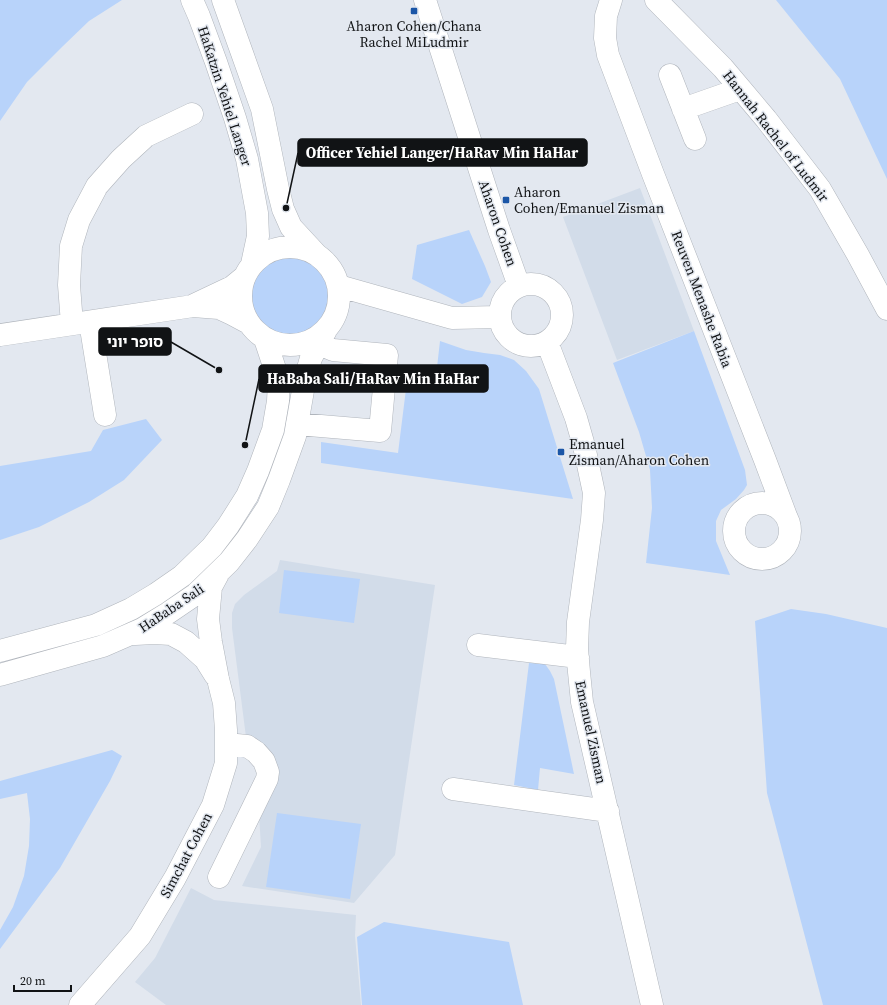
<svg xmlns="http://www.w3.org/2000/svg" width="887" height="1005" viewBox="0 0 887 1005" font-family="'Source Serif 4','Noto Sans Hebrew',serif">
<style>
.built{fill:#d2dce9}
.green{fill:#b8d3fa}
.lines{fill:none;stroke-linecap:round;stroke-linejoin:round}
.minor-casing{stroke:#b0b5bc;stroke-width:23}
.minor{stroke:#fff;stroke-width:22}
.poi-dot{fill:#1b56a7;stroke:#e3e8f0;stroke-width:1.5}
.labels{text-anchor:middle;stroke-width:3;stroke-linejoin:round;paint-order:stroke}
.poi-label{font-size:14px;fill:#111315;stroke:#e3e8f0;text-anchor:start}
.street-label{font-size:14px;fill:#111315;stroke:#e3e8f0}
.leader{fill:none;stroke:#111315;stroke-width:1.5}
.callout-dot{fill:#111315;stroke:#e3e8f0;stroke-width:1.5}
.callout{fill:#111315;stroke:#111315;stroke-width:1.5}
.callout-label{font-size:15px;text-anchor:middle;font-weight:bold;fill:#fff}
</style>
<rect width="100%" height="100%" fill="#e3e8f0"/>
<!-- built -->
<path class="built" d="M 640,188 L 694,331 L 617,360 L 563,217 Z
M 280,560 L 435,585 L 395,855 L 354,903 L 242,886 L 261,847 L 259,814 L 269,791 L 246,737 L 232,628 L 232,613 L 235,604 L 244,595 L 277,571 Z
M 191,888 L 214,900 L 356,915 L 355,936 L 361,1005 L 166,1005 L 135,982 L 155,958 Z"/>
<!-- green -->
<path class="green" d="M 0,0 L 122,0 L 89,21 L 63,46 L 27,82 L 0,121 Z
M 776,0 L 887,0 L 887,179 L 840,79 Z
M 469,230 L 485,266 L 491,282 L 482,297 L 462,304 L 412,279 L 417,245 Z
M248 296a42 42 0 1 1 84 0a42 42 0 1 1-84 0Z
M 694,331 L 745,470 L 747,485 L 744,490 L 736,499 L 721,510 L 716,521 L 716,541 L 730,575 L 646,563 L 652,508 L 650,470 L 639,432 L 613,363 Z
M 440,341 L 466,350 L 484,353 L 500,355 L 514,360 L 526,371 L 539,389 L 573,499 L 321,463 L 321,442 L 398,453 L 407,381 L 435,385 Z
M 146,419 L 162,440 L 124,480 L 89,502 L 39,527 L 0,540 L 0,466 L 91,451 L 103,430 Z
M 284,570 L 360,579 L 354,623 L 279,613 Z
M 791,609 L 826,614 L 887,628 L 887,1005 L 823,1005 L 767,793 L 755,621 Z
M 529,663 L 545,664 L 550,671 L 554,679 L 574,774 L 540,768 L 538,790 L 514,785 Z
M 112,750 L 122,756 L 110,781 L 60,868 L 0,949 L 0,930 L 13,907 L 24,876 L 29,846 L 30,819 L 27,793 L 0,799 L 0,781 Z
M 277,813 L 361,824 L 350,899 L 266,887 Z
M 384,922 L 509,942 L 523,1005 L 362,1005 L 357,937 Z"/>
<g class="lines">
<defs>
<path id="minor" d="M 192,0 L 199,16 L 216,62 L 235,118 L 247,159 L 257,213 L 258,236 L 252,264
M 223,0 L 242,53 L 262,109 L 278,189 L 283,209 L 291,227 L 316,254
M 425,0 L 499,230 L 519,286
M 611,0 L 606,16 L 605,38 L 608,55 L 653,174 L 765,460 L 786,516
M 656,0 L 723,68 L 766,119 L 820,189 L 858,255 L 887,309
M 670,75 L 695,139
M 683,109 L 740,89
M241 296a49 49 0 1 1 98 0a49 49 0 1 1-98 0Z
M500 315a31 31 0 1 1 62 0a31 31 0 1 1-62 0Z
M 339,286 L 452,318 L 499,317
M 194,305 L 232,287 L 243,278
M 90,322 L 105,415
M 72,324 L 69,285 L 71,246 L 79,220 L 97,186 L 121,159 L 146,136 L 192,114
M 0,335 L 193,306 L 219,308 L 232,314 L 247,322
M 547,342 L 576,418 L 584,446 L 594,493 L 592,520 L 578,622 L 577,649 L 579,672 L 582,702 L 652,1005
M 297,424 L 380,431 L 387,355 L 333,350 L 319,344
M734 531a28 28 0 1 1 56 0a28 28 0 1 1-56 0Z
M 135,634 L 154,633 L 171,634 L 186,642 L 205,659 L 215,675
M 478,645 L 578,657
M 0,651 L 96,625 L 131,609 L 156,594 L 182,576 L 212,547 L 228,526 L 247,496 L 258,471 L 273,430 L 278,401 L 279,381 L 265,339
M 0,675 L 103,646 L 142,629 L 168,613 L 196,594 L 229,562 L 247,539 L 268,507 L 279,480 L 295,436 L 305,379 L 311,358 L 326,330
M 453,789 L 608,811
M 219,877 L 267,779 L 268,772 L 264,761 L 256,752 L 247,746 L 226,744
M 80,1005 L 140,936 L 175,878 L 213,805 L 226,763 L 226,730 L 224,703 L 218,679 L 211,642 L 208,619 L 211,587 L 218,574"/>
</defs>
<!-- minor casing -->
<use href="#minor" class="minor-casing"/>
<!-- minor -->
<use href="#minor" class="minor"/>
</g>
<!-- markers -->
<g class="poi-dot">
<rect x="410" y="7" width="8" height="8" rx="2"/>
<rect x="502" y="196" width="8" height="8" rx="2"/>
<rect x="557" y="448" width="8" height="8" rx="2"/>
</g>
<g class="labels">
<!-- poi labels -->
<g class="poi-label">
<text x="414" y="31" text-anchor="middle">Aharon Cohen/Chana<tspan x="414" dy="16">Rachel MiLudmir</tspan></text>
<text x="514" y="197">Aharon<tspan x="514" dy="16">Cohen/Emanuel Zisman</tspan></text>
<text x="569" y="449">Emanuel<tspan x="569" dy="16">Zisman/Aharon Cohen</tspan></text>
</g>
<!-- street labels -->
<g class="street-label">
<text transform="translate(225 96) rotate(72)" y="5">HaKatzin Yehiel Langer</text>
<text transform="translate(776 136) rotate(52)" y="5">Hannah Rachel of Ludmir</text>
<text transform="translate(498 223) rotate(71)" y="5">Aharon Cohen</text>
<text transform="translate(702 299) rotate(69)" y="5">Reuven Menashe Rabia</text>
<text transform="translate(171 608) rotate(-34)" y="5">HaBaba Sali</text>
<text transform="translate(591 732) rotate(78)" y="5">Emanuel Zisman</text>
<text transform="translate(186 855) rotate(-62)" y="5">Simchat Cohen</text>
</g>
</g>
<!-- callouts -->
<path class="leader" d="M286 208L298 153M219 370L171 342M245 445L259 379"/>
<g class="callout-dot">
<circle cx="286" cy="208" r="4"/>
<circle cx="219" cy="370" r="4"/>
<circle cx="245" cy="445" r="4"/>
</g>
<g class="callout">
<rect x="298" y="139" width="289" height="27" rx="4"/>
<rect x="99" y="328" width="72" height="27" rx="4"/>
<rect x="259" y="365" width="229" height="27" rx="4"/>
</g>
<g class="callout-label">
<text x="442" y="158">Officer Yehiel Langer/HaRav Min HaHar</text>
<text x="135" y="347">סופר יוני</text>
<text x="373" y="384">HaBaba Sali/HaRav Min HaHar</text>
</g>
<!-- scale -->
<path d="M14 985v6h57v-6" fill="none" stroke="#111315" stroke-width="2"/>
<text x="20" y="985" font-size="12" fill="#111315" stroke="#e3e8f0" stroke-width="3" paint-order="stroke">20 m</text>
</svg>
